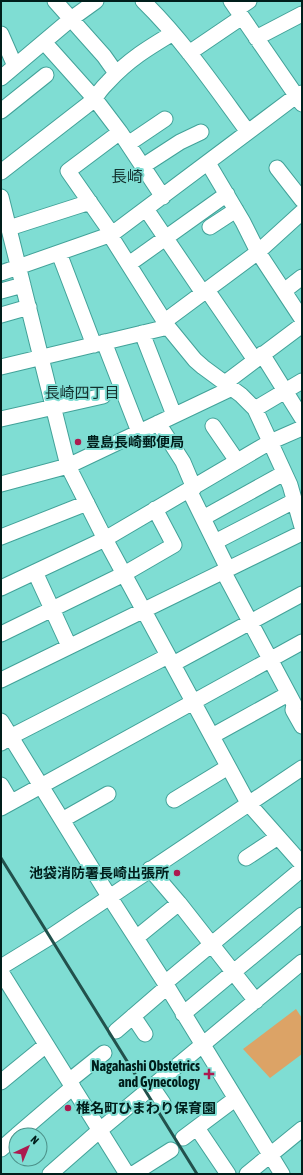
<svg xmlns="http://www.w3.org/2000/svg" width="303" height="1175" viewBox="0 0 303 1175" font-family="'Asap Condensed','Noto Sans JP',sans-serif">
<style>
.green{fill:#dca366}
.lines{fill:none;stroke-linecap:round;stroke-linejoin:round}
.minor-casing{stroke:#42a299;stroke-width:17}
.minor{stroke:#fff;stroke-width:15}
.rail{stroke:#22514c;stroke-width:3}
.poi-dot{fill:#ac1a4f;stroke:#7fddd3;stroke-width:1.5}
.labels{text-anchor:middle;stroke-width:4;stroke-linejoin:round;paint-order:stroke}
.poi-label{font-size:14px;font-weight:bold;fill:#001e1b;stroke:#7fddd3;text-anchor:start}
.neighbourhood-label{font-size:15px;fill:#13312e;stroke:#7fddd3}
.quarter-label{font-size:16px;fill:#13312e;stroke:#7fddd3}
</style>
<rect width="100%" height="100%" fill="#7fddd3"/>
<!-- green -->
<path class="green" d="M 296,1009 L 302,1018 L 302,1054 L 270,1078 L 243,1049 Z"/>
<g class="lines">
<defs>
<path id="minor" d="M 55,1 L 104,56 L 116,73
M 143,1 C 183,40 215,87 248,132
M 231,1 L 302,104
M 237,9 L 249,1
M 1,34 L 15,66
M 256,38 L 302,14
M 44,42 L 95,99 L 120,132 L 163,197
M 189,53 L 242,17
M 1,78 L 71,19 L 96,1
M 1,111 L 46,75
M 128,144 L 165,119
M 208,163 L 243,222 L 258,252 L 302,319
M 143,166 L 180,142 L 201,132
M 277,168 L 302,200
M 1,172 L 95,99 C 98,92 103,87 108,82 C 128,60 148,48 173,33
M 1,197 L 68,466 L 105,539 L 248,803 L 302,864
M 146,209 L 203,293
M 210,227 L 236,210
M 9,228 L 90,202
M 112,234 L 68,171 L 120,132
M 110,235 L 168,327 L 195,360 L 203,367 L 241,395 L 255,409 L 290,485 L 302,527
M 59,253 L 94,345
M 129,264 L 227,194
M 1,273 L 112,234 L 296,96 L 302,93
M 207,290 L 255,360
M 1,291 L 23,285
M 284,291 L 302,277
M 1,315 L 29,307
M 165,321 L 258,252 L 302,212
M 142,333 L 174,415
M 104,342 L 139,432
M 262,354 L 302,418
M 1,367 L 168,327
M 225,383 L 302,325
M 255,409 L 302,381
M 1,419 L 103,396
M 158,423 L 183,462 L 194,488
M 213,426 L 237,461
M 1,484 L 68,466 L 232,388
M 189,490 L 228,569
M 203,518 L 284,473
M 1,537 L 87,503
M 215,542 L 294,501
M 223,571 L 294,704 L 293,710 L 302,726
M 35,572 L 69,646
M 1,588 L 105,539 L 270,442 L 302,428
M 1,634 L 124,574 L 174,545 L 155,509
M 173,664 L 302,594
M 1,680 L 302,533
M 1,721 L 107,893 L 165,983 L 282,1174
M 212,736 L 288,694
M 1,743 L 12,736 L 168,656
M 1,785 L 11,802
M 174,800 L 228,767
M 1,808 L 302,642
M 62,820 L 108,794
M 246,858 L 278,837
M 150,869 L 179,903 L 256,1001
M 136,938 L 179,903
M 1,967 L 50,937 L 302,768
M 1,972 L 127,1174
M 165,983 L 302,869
M 183,1014 L 302,915
M 133,1016 L 145,1034
M 116,1031 L 167,987
M 69,1081 L 104,1053
M 1,1082 L 46,1045
M 152,1087 L 163,1103
M 197,1128 L 228,1174
M 17,1135 L 73,1087
M 183,1138 L 235,1099
M 1,1149 L 16,1136
M 50,1174 L 100,1130 L 302,962
M 133,1174 L 171,1150
M 247,1174 L 302,1129"/>
</defs>
<!-- minor casing -->
<use href="#minor" class="minor-casing"/>
<!-- minor -->
<use href="#minor" class="minor"/>
<!-- rail -->
<path class="rail" d="M 1,858 L 197,1174"/>
</g>
<!-- markers -->
<g class="poi-dot">
<circle cx="78" cy="442" r="4"/>
<circle cx="177" cy="873" r="4"/>
<path d="M207 1068h4v4h4v4h-4v4h-4v-4h-4v-4h4z"/>
<circle cx="68" cy="1108" r="4"/>
</g>
<g class="labels">
<!-- poi labels -->
<g class="poi-label">
<text x="86" y="447">豊島長崎郵便局</text>
<text x="169" y="878" text-anchor="end">池袋消防署長崎出張所</text>
<text x="200" y="1071" text-anchor="end">Nagahashi Obstetrics<tspan x="200" dy="16">and Gynecology</tspan></text>
<text x="76" y="1113">椎名町ひまわり保育園</text>
</g>
<!-- neighbourhood labels -->
<g class="neighbourhood-label">
<text x="82" y="398">長崎四丁目</text>
</g>
<!-- quarter labels -->
<g class="quarter-label">
<text x="127" y="182">長崎</text>
</g>
</g>
<!-- border -->
<rect width="303" height="1175" fill="none" stroke="#001e1b" stroke-width="4"/>
<!-- north arrow -->
<g transform="translate(28 1147) rotate(44)"><circle r="19" fill="#7fddd3" stroke="#4c9189"/>
<path d="M0-3L7 15L0 10L-7 15Z" fill="#ac1a4f"/>
<text y="-6" font-size="11" font-weight="bold" text-anchor="middle" fill="#001e1b">N</text>
</g>
</svg>
